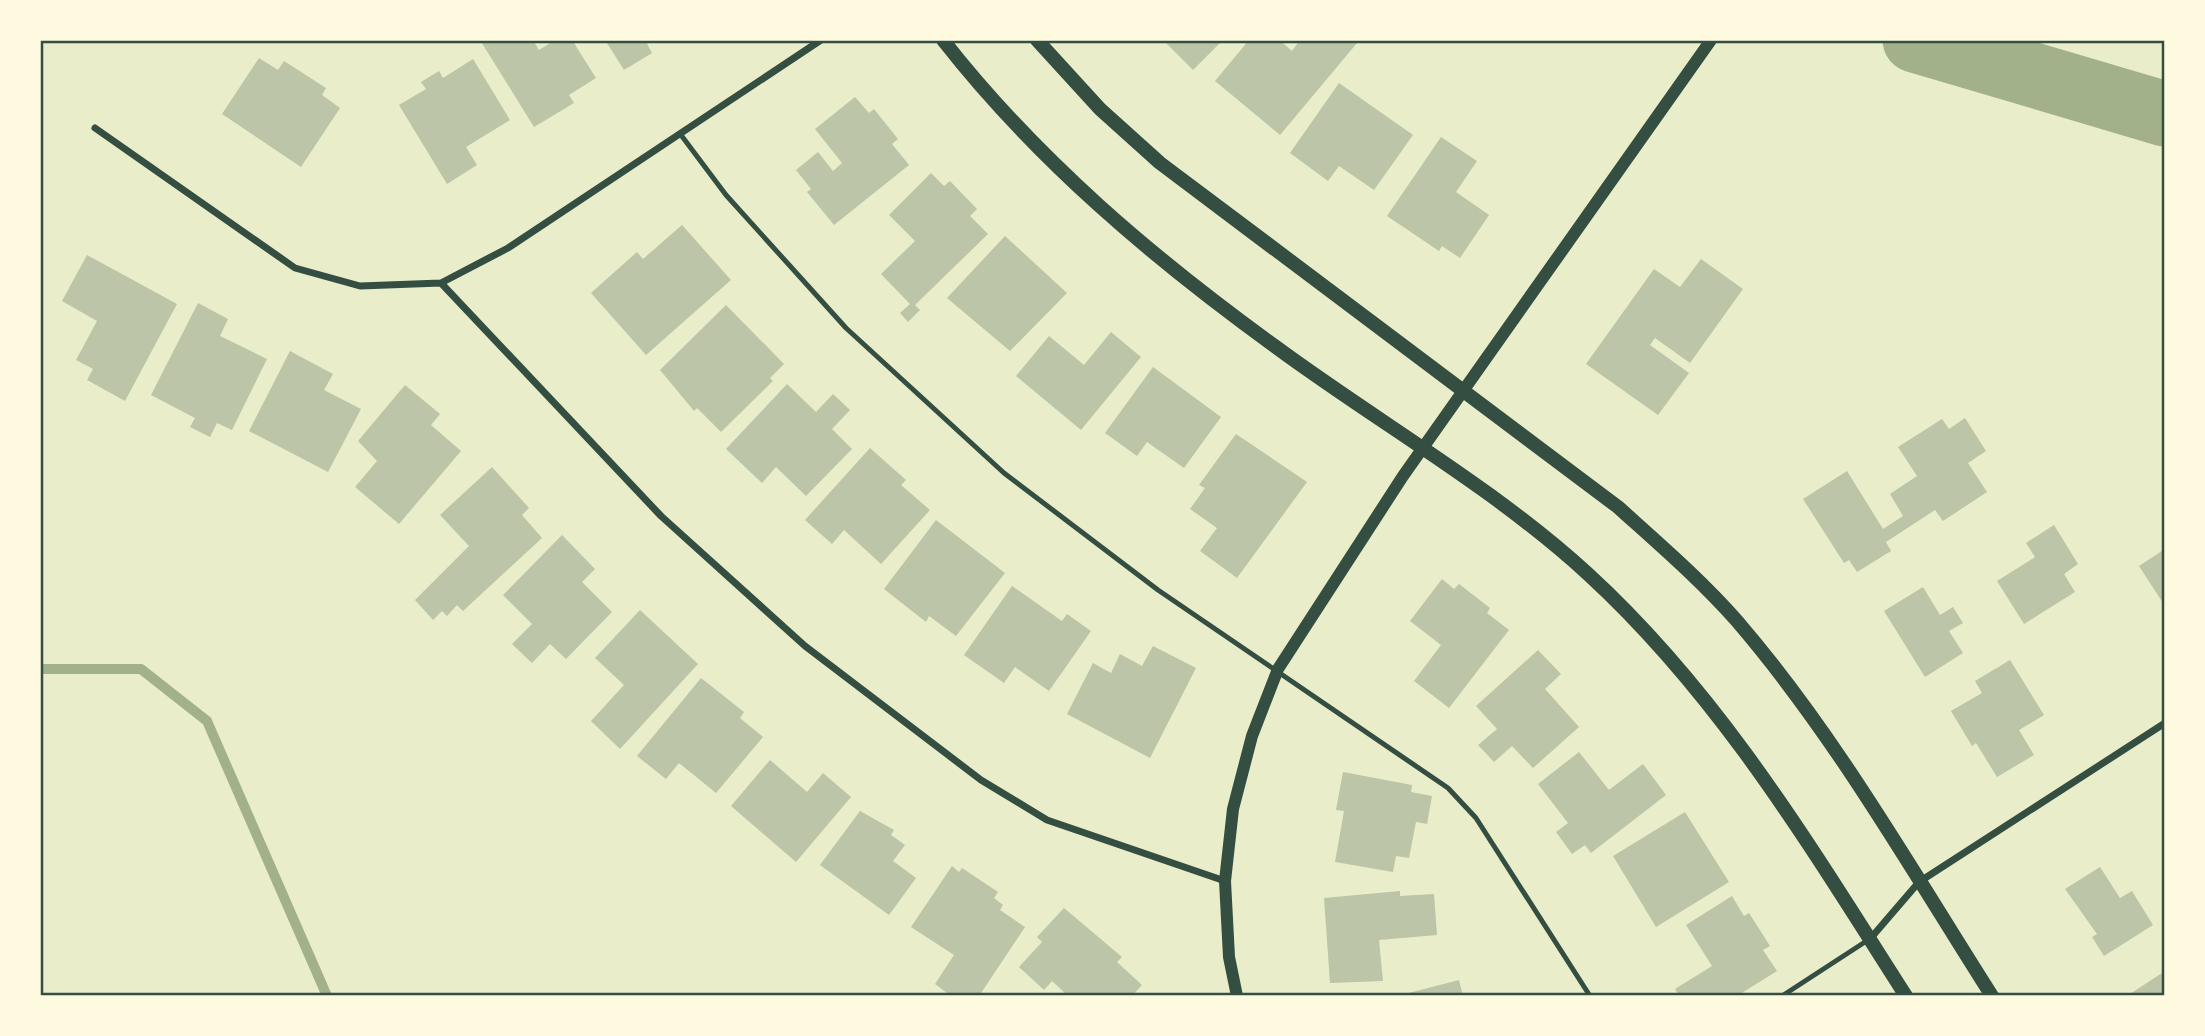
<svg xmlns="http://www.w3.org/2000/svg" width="2205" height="1036" viewBox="0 0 2205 1036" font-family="Figtree,sans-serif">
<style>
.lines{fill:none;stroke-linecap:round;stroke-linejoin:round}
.stream{stroke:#a3b18a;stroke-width:10}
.river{stroke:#a3b18a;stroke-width:65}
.building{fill:#bcc5a7}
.service{stroke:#344e41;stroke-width:5}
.minor{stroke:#344e41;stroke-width:7}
.tertiary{stroke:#344e41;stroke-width:12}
.secondary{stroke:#344e41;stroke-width:14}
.neatline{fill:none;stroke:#344e41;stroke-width:2.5}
</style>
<rect width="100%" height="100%" fill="#e9edc9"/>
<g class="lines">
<!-- stream -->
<path class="stream" d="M 40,669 L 141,669 L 207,721 L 327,996"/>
<!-- river -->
<path class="river" d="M 1915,40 L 2165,114"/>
</g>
<!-- building -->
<path class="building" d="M 480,40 L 533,40 L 539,50 L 555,40 L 572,40 L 596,78 L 569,95 L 574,103 L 534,127 Z
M 605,40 L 653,40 L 647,44 L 652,53 L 624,70 Z
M 1163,40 L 1223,40 L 1193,70 Z
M 1249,40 L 1279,40 L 1292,51 L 1300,40 L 1357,43 L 1280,135 L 1215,81 Z
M 259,58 L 278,70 L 284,61 L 326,88 L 322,95 L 340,108 L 301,167 L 222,114 Z
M 473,59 L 510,120 L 466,147 L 477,165 L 447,184 L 399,105 L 426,89 L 421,82 L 439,71 L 443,78 Z
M 1339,83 L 1413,135 L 1374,190 L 1339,166 L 1328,181 L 1290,153 Z
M 855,97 L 869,113 L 874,109 L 898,139 L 892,144 L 909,165 L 834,225 L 807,192 L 811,189 L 796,170 L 818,152 L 833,171 L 842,163 L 815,129 Z
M 1441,137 L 1477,161 L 1456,192 L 1489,215 L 1460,258 L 1442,246 L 1439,251 L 1387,216 Z
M 931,173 L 944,186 L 950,181 L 977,209 L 970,216 L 988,234 L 915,305 L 920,310 L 908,322 L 900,313 L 910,304 L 881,274 L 915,241 L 889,215 Z
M 682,225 L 731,280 L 646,355 L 591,293 L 637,252 L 643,259 Z
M 1005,236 L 1067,293 L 1010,351 L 947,298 Z
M 87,255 L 177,304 L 125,401 L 87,380 L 93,369 L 76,360 L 97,321 L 62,301 Z
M 1701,259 L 1743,289 L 1690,363 L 1655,338 L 1650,345 L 1689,373 L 1658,415 L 1586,364 L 1654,269 L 1680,287 Z
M 198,303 L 228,319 L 220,336 L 267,359 L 232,430 L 217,423 L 210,437 L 190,427 L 195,418 L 151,395 Z
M 726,305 L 784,364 L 770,378 L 773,381 L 721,432 L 697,408 L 694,411 L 660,370 Z
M 1111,332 L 1141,357 L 1081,430 L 1016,376 L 1049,336 L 1084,365 Z
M 290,351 L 333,374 L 324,390 L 361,409 L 328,472 L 249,431 Z
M 1153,367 L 1221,417 L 1184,468 L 1147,442 L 1137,456 L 1105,433 Z
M 787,384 L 816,412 L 833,394 L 850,410 L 832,429 L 852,449 L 806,496 L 776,467 L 762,483 L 726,449 Z
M 405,385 L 440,414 L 431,425 L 461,451 L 399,524 L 355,487 L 377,461 L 358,441 Z
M 1965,418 L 1986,451 L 1968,463 L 1987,492 L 1943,521 L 1935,510 L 1886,542 L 1891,551 L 1857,572 L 1849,560 L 1844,563 L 1803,499 L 1847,471 L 1883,529 L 1903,516 L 1890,494 L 1917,476 L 1898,447 L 1942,419 L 1949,429 Z
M 1236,434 L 1307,482 L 1237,578 L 1200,551 L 1217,528 L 1190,509 L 1205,488 L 1199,485 Z
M 870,448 L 906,480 L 901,485 L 930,510 L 881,564 L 844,530 L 832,544 L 805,520 Z
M 492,467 L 529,508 L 522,515 L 542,538 L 463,611 L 457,605 L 447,616 L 442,611 L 433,620 L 415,600 L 469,546 L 440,515 Z
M 936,520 L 1005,573 L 956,636 L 929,616 L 926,622 L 884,589 Z
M 2054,525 L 2078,564 L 2064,574 L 2075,592 L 2024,624 L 1997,581 L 2035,557 L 2026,543 Z
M 562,535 L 595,569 L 582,582 L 612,612 L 566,659 L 550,644 L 532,663 L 512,644 L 532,624 L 503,595 Z
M 2165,549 L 2165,602 L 2163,603 L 2139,566 Z
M 1442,579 L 1454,589 L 1459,584 L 1490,608 L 1487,613 L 1509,630 L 1449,708 L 1414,681 L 1441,645 L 1410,621 Z
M 1012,586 L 1062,621 L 1067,614 L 1091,631 L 1049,691 L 1015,667 L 1004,683 L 964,655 Z
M 1923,587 L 1940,615 L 1953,607 L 1963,623 L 1949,631 L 1963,653 L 1925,677 L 1884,611 Z
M 640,610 L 698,664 L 620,749 L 591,721 L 624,685 L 595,658 Z
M 1153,646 L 1196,668 L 1150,758 L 1067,714 L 1093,663 L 1111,673 L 1120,654 L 1142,666 Z
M 1538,650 L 1561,674 L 1545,689 L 1579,727 L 1533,768 L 1512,746 L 1494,762 L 1478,745 L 1497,729 L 1476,706 Z
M 2010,660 L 2044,715 L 2019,730 L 2034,755 L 1997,777 L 1976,743 L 1972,746 L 1951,711 L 1982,693 L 1975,681 Z
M 701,678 L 744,712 L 740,718 L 763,737 L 716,793 L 679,763 L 666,779 L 637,756 Z
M 1579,752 L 1609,790 L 1643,764 L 1666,795 L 1591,853 L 1585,845 L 1572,854 L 1556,832 L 1568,823 L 1538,784 Z
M 770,760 L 807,792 L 823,773 L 851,797 L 796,862 L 731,806 Z
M 1343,772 L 1412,785 L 1411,792 L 1432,796 L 1427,824 L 1416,822 L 1409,858 L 1396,856 L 1393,872 L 1335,862 L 1344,811 L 1336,810 Z
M 860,811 L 894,830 L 891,835 L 905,845 L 893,861 L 916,878 L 889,915 L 820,865 Z
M 1685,812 L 1729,882 L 1656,927 L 1613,856 Z
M 952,866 L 959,872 L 962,868 L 998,892 L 994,898 L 1003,905 L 1000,910 L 1025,927 L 979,996 L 951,996 L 935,984 L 954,955 L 911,927 Z
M 2100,867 L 2120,898 L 2132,891 L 2153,925 L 2104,956 L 2092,937 L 2097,934 L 2065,889 Z
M 1400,891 L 1400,896 L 1434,894 L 1437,935 L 1379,940 L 1383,981 L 1330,983 L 1324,898 Z
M 1732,896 L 1744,916 L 1749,913 L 1770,946 L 1763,950 L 1777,971 L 1737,996 L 1679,996 L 1675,989 L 1712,966 L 1686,925 Z
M 1064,908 L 1122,957 L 1117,962 L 1142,985 L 1132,996 L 1068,996 L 1052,981 L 1044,990 L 1019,967 L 1042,942 L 1037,937 Z
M 2165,971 L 2165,996 L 2127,996 Z
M 1459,980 L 1463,996 L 1401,996 L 1401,995 Z"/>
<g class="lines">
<!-- service -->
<path class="service" d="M 681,135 L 726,195 L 846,328 L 1004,473 L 1158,590 L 1448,788 L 1476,818 L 1590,996
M 1782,996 L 1868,940"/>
<!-- minor -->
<path class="minor" d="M 95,128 L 295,268 L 360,286 L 441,283 L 508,248 L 821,40
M 441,283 L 661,516 L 805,646 L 981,780 L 1047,820 L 1225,881
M 1870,939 L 1919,882 L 2165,723"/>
<!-- tertiary -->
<path class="tertiary" d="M 1237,996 L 1229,957 L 1225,881 L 1233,809 L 1252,736 L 1278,669 L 1403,476 L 1711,40"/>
<!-- secondary -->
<path class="secondary" d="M 943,40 C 1037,160 1153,258 1276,347 C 1379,423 1493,487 1588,574 C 1720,695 1810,846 1906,996
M 1037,40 L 1100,109 L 1160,163 L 1618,507 C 1659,544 1701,580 1737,621 C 1835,735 1911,869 1992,996"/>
</g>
<!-- border -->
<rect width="2205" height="1036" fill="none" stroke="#fefae0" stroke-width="84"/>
<rect x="42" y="42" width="2121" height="952" class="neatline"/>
</svg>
